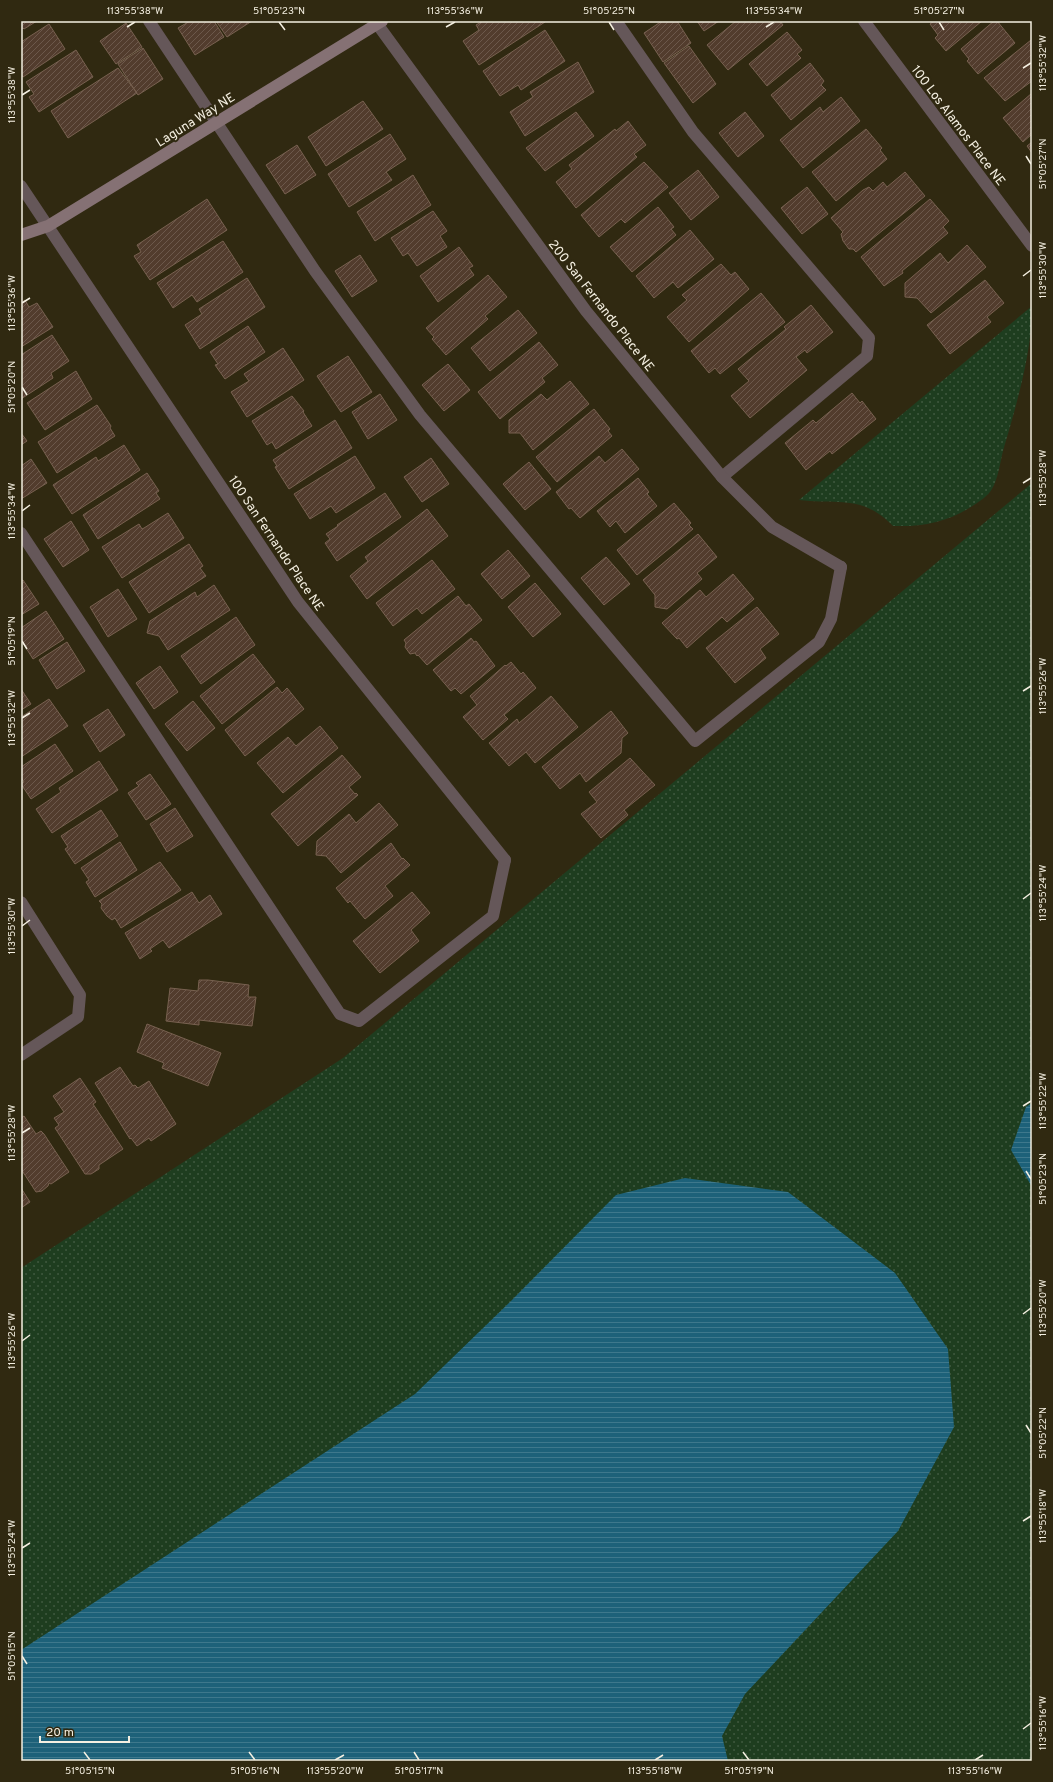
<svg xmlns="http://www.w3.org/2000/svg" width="1053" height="1782" viewBox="0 0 1053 1782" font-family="Overpass,sans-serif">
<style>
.green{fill:url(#green-dots)}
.water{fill:url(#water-rules)}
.building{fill:url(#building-hatch);stroke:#786150}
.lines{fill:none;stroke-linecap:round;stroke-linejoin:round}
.lane{stroke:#655759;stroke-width:12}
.street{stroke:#655759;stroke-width:12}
.secondary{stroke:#857174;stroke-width:12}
.ticks{fill:none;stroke:#f4efe1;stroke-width:1.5}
.labels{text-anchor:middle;stroke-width:4;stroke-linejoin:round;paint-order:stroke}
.street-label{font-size:13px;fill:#f4efe1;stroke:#302911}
.neatline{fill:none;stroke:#f4efe1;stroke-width:1.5}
.ticks-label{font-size:10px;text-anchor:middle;fill:#f4efe1}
</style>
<defs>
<pattern id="green-dots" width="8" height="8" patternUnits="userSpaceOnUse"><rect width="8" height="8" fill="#1e3d1f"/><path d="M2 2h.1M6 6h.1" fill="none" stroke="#3f593f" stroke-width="1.8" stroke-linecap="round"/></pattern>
<pattern id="water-rules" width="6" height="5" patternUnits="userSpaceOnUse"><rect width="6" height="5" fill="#1d6179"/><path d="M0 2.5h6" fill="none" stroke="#3e788c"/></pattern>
<pattern id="building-hatch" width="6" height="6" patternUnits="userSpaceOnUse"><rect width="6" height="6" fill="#523c2d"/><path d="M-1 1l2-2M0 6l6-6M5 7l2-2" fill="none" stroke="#6c584b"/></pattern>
</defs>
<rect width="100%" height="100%" fill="#302911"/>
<!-- green -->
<path class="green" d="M 1032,306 C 1032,355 1016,405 1003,451 C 1000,463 998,479 992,489 C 988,496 980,501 974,505 C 949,522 923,527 893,526 C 862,494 838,505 799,500 Z
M 1032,483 L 1032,1761 L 21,1761 L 21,1268 L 343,1058 Z"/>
<!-- water -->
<path class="water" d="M 1032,1103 L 1032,1187 L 1011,1150 L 1026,1107 Z
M 685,1178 L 788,1192 L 895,1273 L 948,1349 L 954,1427 L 898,1531 L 745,1694 L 722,1736 L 728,1761 L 21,1761 L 21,1650 L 415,1394 L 512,1300 L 616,1195 Z"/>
<!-- building -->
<path class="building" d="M 21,21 L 37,21 L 24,29 L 23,28 L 21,29 Z
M 190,21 L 214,21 L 224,37 L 195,55 L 178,28 Z
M 216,21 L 252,21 L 227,37 Z
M 483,21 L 544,21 L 545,22 L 479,65 L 463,41 L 479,30 L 476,25 Z
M 662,21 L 677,21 L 691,43 L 663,62 L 644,33 Z
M 697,21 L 719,21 L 704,31 Z
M 736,21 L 780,21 L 783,25 L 728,70 L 707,45 Z
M 934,21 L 982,21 L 946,51 L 935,38 L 938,35 L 930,24 Z
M 994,21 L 997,21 L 1015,43 L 978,74 L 967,61 L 969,59 L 961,49 Z
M 126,23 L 142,47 L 116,64 L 100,41 Z
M 49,24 L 65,49 L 23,77 L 21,74 L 21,42 Z
M 545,30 L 565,61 L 521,90 L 518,85 L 500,96 L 483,71 Z
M 787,32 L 802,50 L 797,54 L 801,58 L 767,86 L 749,64 Z
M 1031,40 L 1032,81 L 1005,101 L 984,78 Z
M 689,46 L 716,84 L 693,103 L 664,63 Z
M 143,48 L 163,79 L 138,95 L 118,64 Z
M 76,50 L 93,77 L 39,112 L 29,97 L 34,94 L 26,82 Z
M 578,62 L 594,92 L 525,136 L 510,112 L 533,97 L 530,92 Z
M 810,63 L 824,81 L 821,85 L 826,90 L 791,120 L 771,95 Z
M 118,68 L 137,93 L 68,138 L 51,111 Z
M 1032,93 L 1032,134 L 1023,142 L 1003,118 Z
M 841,97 L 860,121 L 803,168 L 780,140 L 820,107 L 823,112 Z
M 363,101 L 383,129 L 326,166 L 308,137 Z
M 576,112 L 594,136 L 545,171 L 526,148 Z
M 745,112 L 764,136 L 738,157 L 719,133 Z
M 628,121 L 646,145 L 634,154 L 637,157 L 576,208 L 556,182 L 572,169 L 569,165 L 615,129 L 616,131 Z
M 866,129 L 882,148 L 880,150 L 887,159 L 836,201 L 812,172 Z
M 390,134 L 406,159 L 386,172 L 392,180 L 349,207 L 328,174 Z
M 1032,142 L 1032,153 L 1027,146 Z
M 297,145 L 316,175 L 285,194 L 266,165 Z
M 644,162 L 668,187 L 625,223 L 621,219 L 599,237 L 581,215 Z
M 698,170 L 719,197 L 691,220 L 669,193 Z
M 905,172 L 925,196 L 856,252 L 853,249 L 849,249 L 843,241 L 841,234 L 843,232 L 831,218 L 863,190 L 869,187 L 873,191 L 883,182 L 887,187 Z
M 413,175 L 431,205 L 375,241 L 357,212 Z
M 807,187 L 828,214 L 802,234 L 781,208 Z
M 207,199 L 227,230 L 150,280 L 134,256 L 141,252 L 137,245 Z
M 930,199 L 949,221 L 943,227 L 948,233 L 902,271 L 903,273 L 884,286 L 861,257 Z
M 658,207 L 674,227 L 671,229 L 676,235 L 632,272 L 610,247 Z
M 433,211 L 447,231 L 440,236 L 447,247 L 417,266 L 408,253 L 403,256 L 391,238 Z
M 690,230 L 714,259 L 678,288 L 673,282 L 654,298 L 636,276 Z
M 223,241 L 243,272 L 197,302 L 192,295 L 173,308 L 157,283 Z
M 967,245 L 986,267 L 931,313 L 917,298 L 905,297 L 905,283 L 940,253 L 948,263 Z
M 459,247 L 473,266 L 469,268 L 474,275 L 438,302 L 420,276 Z
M 360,255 L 377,281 L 352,297 L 335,271 Z
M 721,264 L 731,275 L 735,272 L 749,289 L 689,342 L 667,317 L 687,300 L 682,295 Z
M 488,275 L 507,297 L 485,316 L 488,319 L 446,355 L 432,339 L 434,337 L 426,328 Z
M 247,278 L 265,307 L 200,349 L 185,325 L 202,314 L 199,309 Z
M 985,280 L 1004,303 L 987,317 L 991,322 L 950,354 L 927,325 Z
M 761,293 L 785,322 L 720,374 L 715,368 L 709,373 L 691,351 Z
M 25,300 L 29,307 L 37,303 L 53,327 L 21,347 L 21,303 Z
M 811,305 L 833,332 L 807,353 L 805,350 L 796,357 L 807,370 L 750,418 L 731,396 L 749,381 L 738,369 L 786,329 L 784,327 Z
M 518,310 L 537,333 L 490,371 L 471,348 Z
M 248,326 L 265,352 L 225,379 L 215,365 L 218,364 L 210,352 Z
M 52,335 L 69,361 L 51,373 L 53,378 L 21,399 L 21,355 Z
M 539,342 L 558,365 L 542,378 L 545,382 L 500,419 L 478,392 Z
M 283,348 L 304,380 L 247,417 L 231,392 L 249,381 L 244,374 Z
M 348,356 L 372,392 L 341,412 L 317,376 Z
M 448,364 L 470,390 L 444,411 L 422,385 Z
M 76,371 L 92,399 L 45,430 L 27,403 Z
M 570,381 L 589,404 L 533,450 L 520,433 L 509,433 L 509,420 L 541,394 L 547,400 Z
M 852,393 L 860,403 L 862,401 L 876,419 L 832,454 L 830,451 L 806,470 L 785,443 L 813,420 L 816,423 Z
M 380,394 L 397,420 L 368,439 L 352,412 Z
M 292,396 L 304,411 L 303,412 L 312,426 L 276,449 L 272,442 L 267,445 L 252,421 Z
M 97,405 L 111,426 L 110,428 L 115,436 L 57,473 L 38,442 Z
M 594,409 L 610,429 L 608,431 L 612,436 L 557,482 L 536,457 Z
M 335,420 L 352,448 L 289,489 L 275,467 L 277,466 L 273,460 Z
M 21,433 L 27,441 L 21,445 Z
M 124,445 L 140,470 L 72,514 L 53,485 L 96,457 L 98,461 Z
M 622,449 L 639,469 L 580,518 L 571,508 L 569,509 L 556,492 L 599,456 L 605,463 Z
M 355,456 L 375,488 L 336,513 L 331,506 L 310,519 L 294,494 Z
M 431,458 L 449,484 L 422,502 L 404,477 Z
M 31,459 L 47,483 L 21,499 L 21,466 Z
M 529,462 L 551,489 L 525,510 L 503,484 Z
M 147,473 L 159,491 L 156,493 L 160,499 L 98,539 L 83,515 Z
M 638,478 L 649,492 L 647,494 L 657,506 L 625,533 L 616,521 L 610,527 L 597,511 Z
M 385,493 L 401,517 L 337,561 L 325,543 L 330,539 L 326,534 L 338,526 L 337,525 Z
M 674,503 L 691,523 L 689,525 L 693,529 L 637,575 L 617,550 Z
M 427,509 L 448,536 L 367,599 L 350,576 L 368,561 L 365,557 Z
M 168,513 L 184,538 L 122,578 L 102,547 L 139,524 L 142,529 L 144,528 Z
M 71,521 L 89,550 L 63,567 L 44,539 Z
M 698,534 L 717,557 L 697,573 L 702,579 L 667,609 L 655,607 L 655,595 L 643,580 Z
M 189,544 L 203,566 L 200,568 L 206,576 L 149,613 L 129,582 Z
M 508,550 L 530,576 L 502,599 L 481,574 Z
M 606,557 L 630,584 L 604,605 L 581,578 Z
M 432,560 L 455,589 L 422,614 L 417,608 L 393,626 L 376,603 Z
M 733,574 L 754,599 L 727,622 L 722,617 L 687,648 L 679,638 L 677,639 L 662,623 L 700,590 L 706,597 Z
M 23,580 L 39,604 L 21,615 L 21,581 Z
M 535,583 L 561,614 L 533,637 L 508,607 Z
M 214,585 L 230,610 L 168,650 L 159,636 L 147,633 L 150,621 L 195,592 L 197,597 Z
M 118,589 L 137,619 L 108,637 L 90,607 Z
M 458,596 L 466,606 L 469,604 L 482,620 L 427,665 L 418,655 L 417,656 L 415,653 L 410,654 L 405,647 L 406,643 L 404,640 Z
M 757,607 L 779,634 L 760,649 L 766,658 L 735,683 L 706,648 Z
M 46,611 L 64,639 L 33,659 L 21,640 L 21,628 Z
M 236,617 L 255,645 L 201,684 L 181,656 Z
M 471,638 L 474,642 L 476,641 L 495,666 L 461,694 L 455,688 L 451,691 L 433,670 Z
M 67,642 L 85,671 L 57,689 L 39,660 Z
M 253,654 L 275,682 L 222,724 L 200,696 Z
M 511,662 L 521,674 L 523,672 L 536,688 L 504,715 L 508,719 L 483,740 L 463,717 L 477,705 L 470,696 L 505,665 L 506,666 Z
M 160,666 L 178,692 L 154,709 L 136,683 Z
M 277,687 L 282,693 L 287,688 L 304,709 L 245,756 L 225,730 Z
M 21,689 L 31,704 L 21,710 Z
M 551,696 L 578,727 L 535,763 L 526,752 L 509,766 L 489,743 L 517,719 L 519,723 Z
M 49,699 L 68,726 L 21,757 L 21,717 Z
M 193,701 L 215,728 L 187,751 L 165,724 Z
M 108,709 L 125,735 L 100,752 L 83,725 Z
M 611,711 L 628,733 L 622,738 L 621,753 L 586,782 L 580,773 L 560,789 L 542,767 Z
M 320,726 L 338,748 L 283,793 L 257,763 L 288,737 L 296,746 Z
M 55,744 L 73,771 L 31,799 L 21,784 L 24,782 L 21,777 L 21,767 Z
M 342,755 L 361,777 L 349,787 L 355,794 L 356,793 L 358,795 L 298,846 L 271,814 Z
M 630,758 L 655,785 L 624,810 L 628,815 L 601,838 L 581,814 L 597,802 L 589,792 Z
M 99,761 L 118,790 L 52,833 L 36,809 L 61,792 L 59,788 Z
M 150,774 L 171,804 L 146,820 L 128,793 L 139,786 L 136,783 Z
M 379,803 L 398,825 L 341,873 L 326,856 L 316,855 L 317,841 L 349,814 L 356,823 Z
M 175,808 L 193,836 L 167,852 L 150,824 Z
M 101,810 L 118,836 L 75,864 L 65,849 L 68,847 L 61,836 Z
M 120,842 L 137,870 L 95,897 L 86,882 L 89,880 L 81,868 Z
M 391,843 L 402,859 L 403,858 L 410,865 L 385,886 L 393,896 L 365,919 L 350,901 L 348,903 L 336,888 Z
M 160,862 L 181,890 L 121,928 L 115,918 L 112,920 L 107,916 L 101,908 L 102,904 L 99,901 Z
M 192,892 L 199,903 L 210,895 L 222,914 L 169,948 L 163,940 L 150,949 L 152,951 L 140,959 L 125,933 Z
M 412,892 L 430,913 L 411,930 L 419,941 L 380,973 L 353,941 Z
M 199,980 L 208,980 L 249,985 L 248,997 L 256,997 L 252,1026 L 199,1020 L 199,1025 L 166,1021 L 170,988 L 198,991 Z
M 147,1024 L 221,1053 L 208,1086 L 162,1068 L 164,1063 L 137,1052 Z
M 120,1067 L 133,1086 L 135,1085 L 138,1088 L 149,1081 L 176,1124 L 151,1141 L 149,1138 L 137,1146 L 131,1138 L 130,1139 L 95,1083 Z
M 80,1078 L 96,1102 L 93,1104 L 123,1149 L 99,1165 L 99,1169 L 91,1174 L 85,1174 L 55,1128 L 59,1125 L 54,1118 L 64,1112 L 53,1096 Z
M 24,1116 L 36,1134 L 41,1131 L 44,1134 L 69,1172 L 51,1184 L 49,1183 L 48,1186 L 42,1191 L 36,1192 L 21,1169 L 21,1118 Z
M 21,1188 L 30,1202 L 21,1208 Z"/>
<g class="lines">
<!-- lane -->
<path class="lane" d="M 149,21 L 315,271 L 420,415 L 695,741 L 819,642 L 831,619 L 841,567
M 616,21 L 693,132 L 869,338 L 867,356 L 722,477
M 21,533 L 340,1014 L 359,1021 L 493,916 L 505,860"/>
<!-- street -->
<path class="street" d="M 375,21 L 586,311 L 722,477 L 772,527 L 841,567
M 864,21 L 1032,246
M 21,186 L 298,602 L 505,860
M 21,902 L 80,995 L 78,1017 L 21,1055"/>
<!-- secondary -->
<path class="secondary" d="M 21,235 L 48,226 L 382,21"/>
</g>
<!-- ticks -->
<path class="ticks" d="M 279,22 L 285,30M 609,22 L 614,30M 939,22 L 944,30M 127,27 L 135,22M 446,27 L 455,22M 766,27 L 774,22M 1023,68 L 1031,63M 22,95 L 30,90M 1026,156 L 1031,164M 1023,276 L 1031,270M 22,303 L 30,298M 22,387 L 27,395M 1023,483 L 1031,478M 22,511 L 30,505M 22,641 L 27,649M 1023,691 L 1031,686M 22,718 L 30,713M 1023,899 L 1031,893M 22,926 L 30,920M 1023,1106 L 1031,1101M 22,1133 L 30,1128M 1026,1171 L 1031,1179M 1023,1314 L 1031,1308M 22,1341 L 30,1335M 1026,1425 L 1031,1433M 1023,1521 L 1031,1516M 22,1548 L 30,1543M 22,1656 L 27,1664M 1023,1729 L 1031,1723M 84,1752 L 90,1760M 249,1752 L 255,1760M 414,1752 L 419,1760M 743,1752 L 749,1760M 335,1760 L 344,1755M 655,1760 L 663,1755M 975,1760 L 983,1755"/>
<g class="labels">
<!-- street labels -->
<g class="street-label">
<text transform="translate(195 119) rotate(-32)" y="5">Laguna Way NE</text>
<text transform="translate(959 125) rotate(53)" y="5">100 Los Alamos Place NE</text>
<text transform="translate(602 305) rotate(52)" y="5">200 San Fernando Place NE</text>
<text transform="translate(277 543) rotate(56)" y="5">100 San Fernando Place NE</text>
</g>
</g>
<!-- border -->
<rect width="1053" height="1782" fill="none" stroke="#302911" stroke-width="44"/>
<!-- scale -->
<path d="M40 1736v6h89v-6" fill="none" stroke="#f4efe1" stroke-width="2"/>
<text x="46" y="1736" font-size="12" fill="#f4efe1" stroke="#302911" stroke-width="3" paint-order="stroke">20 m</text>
<rect x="22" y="22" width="1009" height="1738" class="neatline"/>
<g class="ticks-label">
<text x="135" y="14">113°55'38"W</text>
<text x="279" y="14">51°05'23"N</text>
<text x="455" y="14">113°55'36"W</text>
<text x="609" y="14">51°05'25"N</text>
<text x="774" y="14">113°55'34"W</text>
<text x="939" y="14">51°05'27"N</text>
<text transform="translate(1042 63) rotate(-90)" y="4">113°55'32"W</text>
<text transform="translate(11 95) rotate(-90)" y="4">113°55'38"W</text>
<text transform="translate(1042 164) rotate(-90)" y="4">51°05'27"N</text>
<text transform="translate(1042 270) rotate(-90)" y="4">113°55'30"W</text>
<text transform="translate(11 303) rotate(-90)" y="4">113°55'36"W</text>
<text transform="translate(11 387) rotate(-90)" y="4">51°05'20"N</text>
<text transform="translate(1042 478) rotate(-90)" y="4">113°55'28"W</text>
<text transform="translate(11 511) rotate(-90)" y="4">113°55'34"W</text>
<text transform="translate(11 641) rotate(-90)" y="4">51°05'19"N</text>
<text transform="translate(1042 686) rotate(-90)" y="4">113°55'26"W</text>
<text transform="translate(11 718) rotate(-90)" y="4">113°55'32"W</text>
<text transform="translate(1042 893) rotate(-90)" y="4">113°55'24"W</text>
<text transform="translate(11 926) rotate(-90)" y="4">113°55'30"W</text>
<text transform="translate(1042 1101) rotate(-90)" y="4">113°55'22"W</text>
<text transform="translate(11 1133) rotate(-90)" y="4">113°55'28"W</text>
<text transform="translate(1042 1179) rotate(-90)" y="4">51°05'23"N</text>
<text transform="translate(1042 1308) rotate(-90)" y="4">113°55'20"W</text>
<text transform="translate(11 1341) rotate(-90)" y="4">113°55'26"W</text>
<text transform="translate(1042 1433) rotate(-90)" y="4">51°05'22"N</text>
<text transform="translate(1042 1516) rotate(-90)" y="4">113°55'18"W</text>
<text transform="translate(11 1548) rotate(-90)" y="4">113°55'24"W</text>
<text transform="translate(11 1656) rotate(-90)" y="4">51°05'15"N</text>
<text transform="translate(1042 1723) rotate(-90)" y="4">113°55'16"W</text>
<text x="90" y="1774">51°05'15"N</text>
<text x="255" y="1774">51°05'16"N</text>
<text x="335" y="1774">113°55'20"W</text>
<text x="419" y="1774">51°05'17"N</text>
<text x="655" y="1774">113°55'18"W</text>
<text x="749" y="1774">51°05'19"N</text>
<text x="975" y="1774">113°55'16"W</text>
</g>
</svg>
